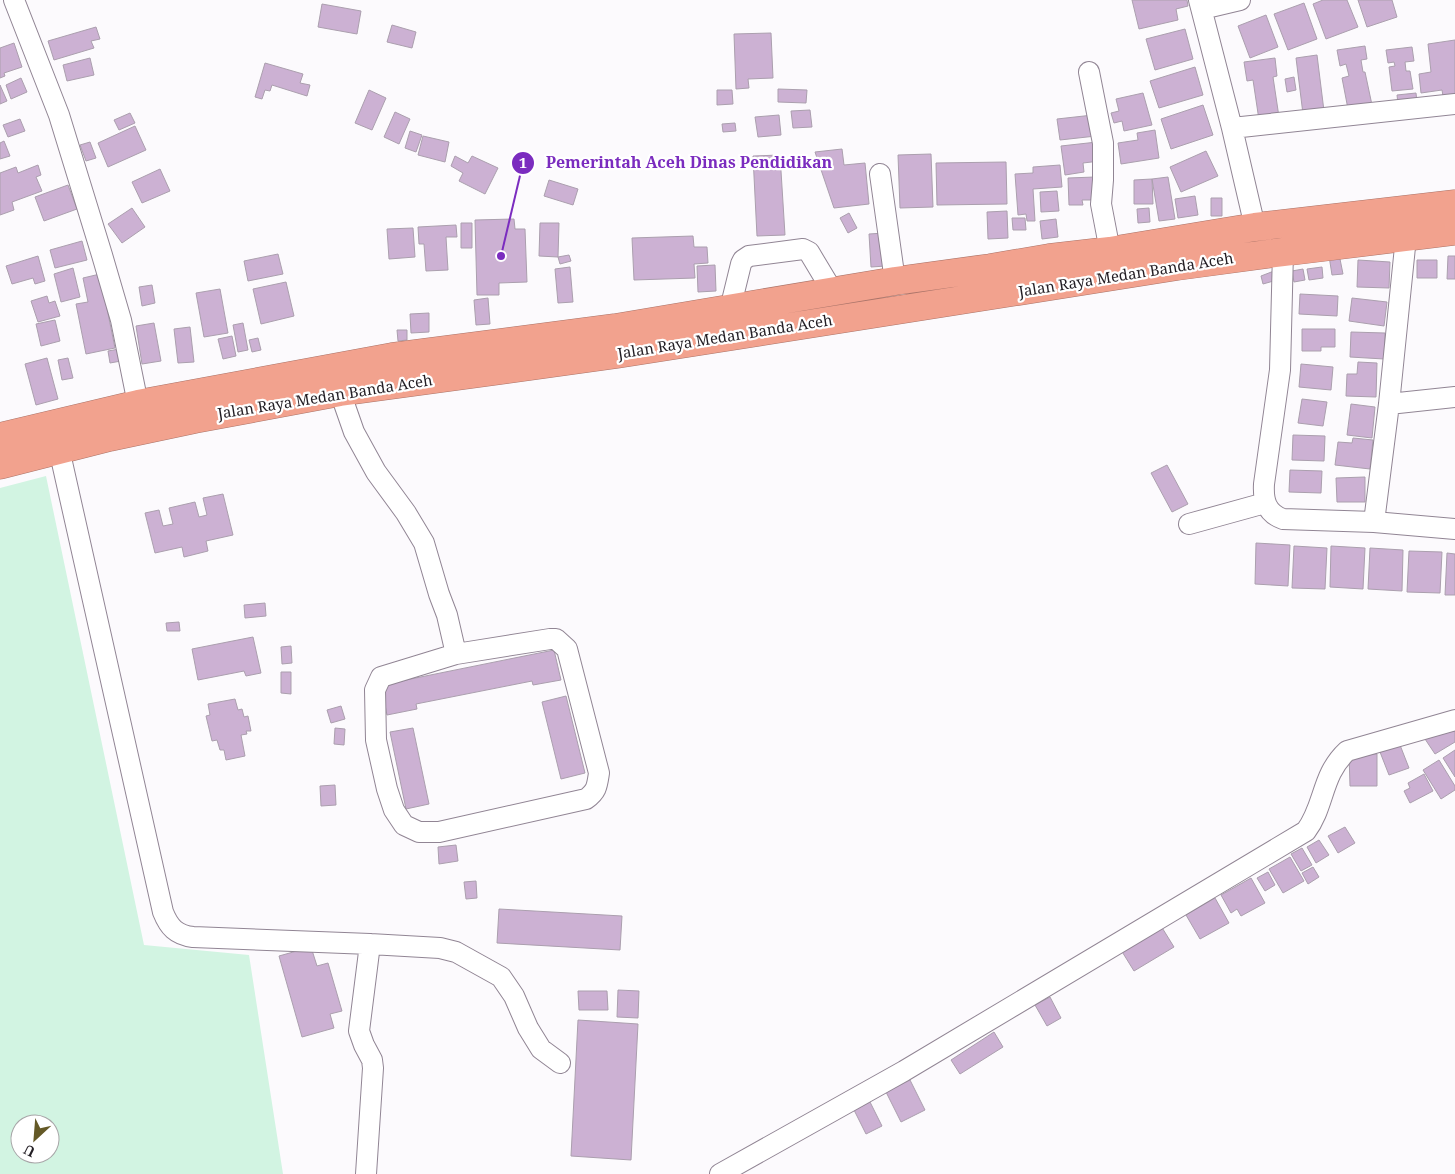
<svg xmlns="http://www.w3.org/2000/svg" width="1455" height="1174" viewBox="0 0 1455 1174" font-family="'Noto Serif',serif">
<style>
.green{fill:#d2f4e2;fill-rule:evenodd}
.building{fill:#ccb1d3;stroke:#ab9fae}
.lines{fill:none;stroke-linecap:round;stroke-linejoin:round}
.minor-casing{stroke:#918594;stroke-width:22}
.highway-casing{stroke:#aa7469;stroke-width:29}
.minor{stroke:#fff;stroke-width:20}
.highway{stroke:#f2a28e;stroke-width:28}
.labels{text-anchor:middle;stroke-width:4.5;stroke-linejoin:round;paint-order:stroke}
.street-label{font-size:15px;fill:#231e24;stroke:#fff}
.leader{fill:none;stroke:#7b2cbf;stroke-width:2}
.callout-dot{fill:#7b2cbf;stroke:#fff;stroke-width:2}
.mark-label{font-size:15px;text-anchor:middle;font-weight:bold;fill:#fff}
.callout-label{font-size:16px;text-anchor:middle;font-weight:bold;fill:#7b2cbf;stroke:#fff;stroke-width:4.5;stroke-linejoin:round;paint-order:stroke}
</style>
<rect width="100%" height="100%" fill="#fcfafd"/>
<!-- green -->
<path class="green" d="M 46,476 L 144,945 L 249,955 L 283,1174 L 0,1174 L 0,488 ZM 20,1124 L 50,1124 L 50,1154 L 20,1154 Z"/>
<!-- building -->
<path class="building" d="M 1132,0 L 1187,0 L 1188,6 L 1176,9 L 1178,20 L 1139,29 Z
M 1323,0 L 1347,0 L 1358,27 L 1326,39 L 1313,4 Z
M 1358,0 L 1392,0 L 1397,17 L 1367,27 Z
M 1304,3 L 1317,39 L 1288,50 L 1274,14 Z
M 322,4 L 361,11 L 357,34 L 318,27 Z
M 1266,15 L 1278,47 L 1250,58 L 1238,26 Z
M 392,25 L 416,32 L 412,48 L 387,42 Z
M 96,27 L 100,39 L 91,41 L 94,48 L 54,60 L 48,41 Z
M 1185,29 L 1193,59 L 1155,70 L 1146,39 Z
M 771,33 L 773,78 L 748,79 L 749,88 L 736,89 L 734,34 Z
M 1455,40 L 1455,94 L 1443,96 L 1442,90 L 1421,93 L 1419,74 L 1431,72 L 1428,44 Z
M 14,43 L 22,67 L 4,73 L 5,76 L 0,78 L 0,48 Z
M 1365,46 L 1367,59 L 1361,60 L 1363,72 L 1365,72 L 1372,105 L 1348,109 L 1342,78 L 1349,76 L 1346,64 L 1340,66 L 1337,50 Z
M 1412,47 L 1414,61 L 1405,62 L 1406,71 L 1410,71 L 1413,89 L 1392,91 L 1389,67 L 1395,66 L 1394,62 L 1388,63 L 1386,50 Z
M 1317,55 L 1324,111 L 1303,114 L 1296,58 Z
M 90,58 L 94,75 L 67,81 L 63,65 Z
M 1275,58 L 1277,76 L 1273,77 L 1279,117 L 1259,120 L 1253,80 L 1247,81 L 1244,62 Z
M 265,63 L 303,74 L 300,83 L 310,85 L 307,96 L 272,85 L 270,91 L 265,90 L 262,99 L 255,97 Z
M 1195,67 L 1203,95 L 1159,108 L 1150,81 Z
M 1294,77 L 1296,90 L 1287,92 L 1285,79 Z
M 21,78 L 27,92 L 11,99 L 6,85 Z
M 0,85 L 7,101 L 0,104 Z
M 778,89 L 807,90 L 806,103 L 778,102 Z
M 369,90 L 386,98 L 372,130 L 355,123 Z
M 717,90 L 732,90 L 733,104 L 717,105 Z
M 1143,93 L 1152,125 L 1124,131 L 1122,121 L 1114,123 L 1111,113 L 1119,111 L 1116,99 Z
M 1416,93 L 1417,102 L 1398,104 L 1397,95 Z
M 1203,105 L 1213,135 L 1171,149 L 1161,119 Z
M 810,110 L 812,127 L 793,128 L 791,111 Z
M 395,112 L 410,119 L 399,144 L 384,137 Z
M 130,113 L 135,123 L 119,130 L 114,120 Z
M 779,115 L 781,135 L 758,137 L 755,117 Z
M 1093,115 L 1096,136 L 1060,140 L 1057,119 Z
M 20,119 L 25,131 L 8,137 L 3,125 Z
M 735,123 L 736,131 L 723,132 L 722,124 Z
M 135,126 L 146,150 L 108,167 L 98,143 Z
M 1155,130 L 1159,158 L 1121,164 L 1118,143 L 1138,140 L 1137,133 Z
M 410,131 L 422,135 L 416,152 L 405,148 Z
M 423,136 L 449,142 L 445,162 L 418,155 Z
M 4,141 L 10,156 L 0,159 L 0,143 Z
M 90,142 L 96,158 L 86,161 L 80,145 Z
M 1097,142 L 1100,161 L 1083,163 L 1084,172 L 1065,175 L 1061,146 Z
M 842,149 L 844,165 L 865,163 L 869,204 L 834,208 L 815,152 Z
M 1206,151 L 1218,176 L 1181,192 L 1170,167 Z
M 931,154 L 933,207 L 900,208 L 898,155 Z
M 780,155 L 785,235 L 757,236 L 753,156 Z
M 455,156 L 468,163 L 472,156 L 498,168 L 485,194 L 459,181 L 463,173 L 451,166 Z
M 1006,162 L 1007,204 L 937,205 L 936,163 Z
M 38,165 L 41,175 L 36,177 L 42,191 L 12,202 L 14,210 L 0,215 L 0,173 L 16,167 L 18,173 Z
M 1060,165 L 1062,187 L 1033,189 L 1035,221 L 1027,221 L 1026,214 L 1018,215 L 1015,174 L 1033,173 L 1033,167 Z
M 160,169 L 170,191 L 142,203 L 132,182 Z
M 1095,177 L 1095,200 L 1082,200 L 1083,205 L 1069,205 L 1068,178 Z
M 1168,177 L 1175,219 L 1159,221 L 1152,179 Z
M 1152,179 L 1153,204 L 1134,204 L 1134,180 Z
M 549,180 L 578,189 L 573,205 L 544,196 Z
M 68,185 L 77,209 L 44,221 L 35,197 Z
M 1057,191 L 1059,211 L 1041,212 L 1040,192 Z
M 1195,196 L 1198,215 L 1178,218 L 1175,199 Z
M 1211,198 L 1222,198 L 1222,216 L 1211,216 Z
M 132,208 L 145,227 L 122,243 L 108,224 Z
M 1149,208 L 1150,222 L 1138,223 L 1137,209 Z
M 1007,211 L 1008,238 L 988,239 L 987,212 Z
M 849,213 L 857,228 L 848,233 L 840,218 Z
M 1012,218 L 1025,218 L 1026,230 L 1013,230 Z
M 514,219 L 515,229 L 525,229 L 527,282 L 499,283 L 499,295 L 477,295 L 475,220 Z
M 1056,219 L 1058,237 L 1042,239 L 1040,221 Z
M 461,223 L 472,223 L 472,248 L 461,248 Z
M 540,223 L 559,223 L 558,257 L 539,256 Z
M 456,225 L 457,237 L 446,237 L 448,270 L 426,271 L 424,244 L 419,244 L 418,227 Z
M 413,228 L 415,257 L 389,259 L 387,229 Z
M 884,233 L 886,266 L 871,267 L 869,234 Z
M 693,236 L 694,247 L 707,247 L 708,263 L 694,264 L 695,278 L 634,280 L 632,238 Z
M 82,241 L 87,260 L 55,268 L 50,250 Z
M 278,254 L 283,274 L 248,281 L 244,261 Z
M 1339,254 L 1343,274 L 1332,275 L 1329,256 Z
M 569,255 L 571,261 L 560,264 L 558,257 Z
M 38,256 L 45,281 L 35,284 L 33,278 L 12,284 L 6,266 Z
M 1448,256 L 1455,256 L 1455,279 L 1447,279 Z
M 1358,260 L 1390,262 L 1389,288 L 1357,287 Z
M 1417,260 L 1437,260 L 1437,278 L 1417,278 Z
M 715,265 L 716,291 L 698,292 L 697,266 Z
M 570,267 L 573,302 L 558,303 L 555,269 Z
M 1322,267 L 1323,278 L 1309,280 L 1307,269 Z
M 73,268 L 80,297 L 61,302 L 54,274 Z
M 1303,269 L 1305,280 L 1294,282 L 1292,271 Z
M 1274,271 L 1277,280 L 1263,284 L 1261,276 Z
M 100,274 L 115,348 L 86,354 L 76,304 L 88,302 L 83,278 Z
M 286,282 L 294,316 L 261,324 L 253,289 Z
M 152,285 L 155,303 L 142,306 L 139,287 Z
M 220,289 L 228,333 L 204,337 L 196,293 Z
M 1300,294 L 1338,296 L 1337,316 L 1299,314 Z
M 47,296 L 49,303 L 55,301 L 60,316 L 38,322 L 31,301 Z
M 488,298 L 490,324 L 476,325 L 474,300 Z
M 1352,298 L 1387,302 L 1384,326 L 1349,321 Z
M 429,313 L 429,332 L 411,333 L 410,314 Z
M 55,320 L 60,341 L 41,346 L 36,324 Z
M 154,323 L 161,361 L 142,364 L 136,326 Z
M 243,323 L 248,350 L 238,352 L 233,325 Z
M 190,327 L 194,362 L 178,363 L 174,329 Z
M 1302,329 L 1335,329 L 1335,347 L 1321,347 L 1321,351 L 1302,351 Z
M 397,330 L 407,330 L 407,340 L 398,341 Z
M 1351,332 L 1385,333 L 1384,359 L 1350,357 Z
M 232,336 L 236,356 L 223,359 L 218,339 Z
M 258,338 L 261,350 L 252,352 L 249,340 Z
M 119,349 L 121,361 L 110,363 L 108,351 Z
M 47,358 L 58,399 L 36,405 L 25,364 Z
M 68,358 L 73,378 L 62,380 L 58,360 Z
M 1358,362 L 1377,363 L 1376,397 L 1346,396 L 1347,374 L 1357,374 Z
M 1301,364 L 1333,367 L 1331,390 L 1299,387 Z
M 1302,399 L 1327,402 L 1323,426 L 1298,423 Z
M 1351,404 L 1375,407 L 1372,438 L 1347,435 Z
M 1293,435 L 1325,436 L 1324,461 L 1292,460 Z
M 1353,438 L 1373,440 L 1370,469 L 1335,465 L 1338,442 L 1352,443 Z
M 1167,465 L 1188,504 L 1172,512 L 1151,473 Z
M 1290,470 L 1322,471 L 1321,493 L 1289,492 Z
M 1365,477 L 1365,502 L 1337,502 L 1336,478 Z
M 223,494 L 233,535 L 206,541 L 208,551 L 184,557 L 182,547 L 155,553 L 145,513 L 159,510 L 163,526 L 173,524 L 169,508 L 195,502 L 199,517 L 207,515 L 203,498 Z
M 1256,543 L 1290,545 L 1288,586 L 1255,584 Z
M 1294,546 L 1327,548 L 1325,589 L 1292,588 Z
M 1331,546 L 1365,548 L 1363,589 L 1330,587 Z
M 1370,548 L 1403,550 L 1402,591 L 1368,589 Z
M 1409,551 L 1442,552 L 1440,593 L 1407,592 Z
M 1447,553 L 1455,554 L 1455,595 L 1445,595 Z
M 265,603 L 266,616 L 245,618 L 244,605 Z
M 179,622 L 180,631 L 167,631 L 166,623 Z
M 253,637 L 261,673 L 246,676 L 244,671 L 198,680 L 192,649 Z
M 291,646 L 292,663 L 282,664 L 281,647 Z
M 554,650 L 561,680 L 533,685 L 532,681 L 416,704 L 417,709 L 387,715 L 381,685 Z
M 281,672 L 291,672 L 291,694 L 281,693 Z
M 566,696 L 585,773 L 561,779 L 542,702 Z
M 235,699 L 238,710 L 242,709 L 244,717 L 248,716 L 251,731 L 246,731 L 247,734 L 241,735 L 245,756 L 226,760 L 224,750 L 220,750 L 217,740 L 212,741 L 206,716 L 210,715 L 208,704 Z
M 341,706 L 345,719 L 331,723 L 327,710 Z
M 1450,724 L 1455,732 L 1455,742 L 1435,754 L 1425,739 Z
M 335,728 L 345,729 L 344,745 L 334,744 Z
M 413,728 L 429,804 L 406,809 L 390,732 Z
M 1400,745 L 1409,768 L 1389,775 L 1380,752 Z
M 1455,750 L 1455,777 L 1443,758 Z
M 1349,754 L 1377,754 L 1377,786 L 1350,786 Z
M 1439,760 L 1455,786 L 1455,790 L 1441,799 L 1423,770 Z
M 1424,774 L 1433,791 L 1410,803 L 1404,791 L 1410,788 L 1408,783 Z
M 335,785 L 336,805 L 321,806 L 320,786 Z
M 1345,827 L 1355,843 L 1338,853 L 1328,836 Z
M 1319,840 L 1329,855 L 1316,863 L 1307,847 Z
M 456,845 L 458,861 L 439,864 L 438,847 Z
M 1302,848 L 1312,865 L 1301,871 L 1291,854 Z
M 1290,857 L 1304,881 L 1283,893 L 1269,869 Z
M 1313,867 L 1319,877 L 1308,884 L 1302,873 Z
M 1268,872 L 1275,885 L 1265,891 L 1257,878 Z
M 1251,878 L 1265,903 L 1241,916 L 1237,909 L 1231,913 L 1221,895 Z
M 476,881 L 477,898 L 466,899 L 464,882 Z
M 1215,898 L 1229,923 L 1200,939 L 1186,915 Z
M 499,909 L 622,916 L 620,950 L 497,943 Z
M 1161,926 L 1174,947 L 1134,971 L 1121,950 Z
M 311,947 L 317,966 L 328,963 L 342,1011 L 330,1014 L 334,1028 L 302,1037 L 279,956 Z
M 618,990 L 639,991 L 638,1018 L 617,1017 Z
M 578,991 L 607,991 L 608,1010 L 579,1010 Z
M 1050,997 L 1061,1018 L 1047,1026 L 1035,1005 Z
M 578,1020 L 638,1024 L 631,1160 L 571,1156 Z
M 994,1032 L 1003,1047 L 960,1074 L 951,1060 Z
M 910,1080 L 925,1110 L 901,1122 L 886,1092 Z
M 870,1102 L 882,1126 L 866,1134 L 854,1110 Z"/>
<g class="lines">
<defs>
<path id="minor" d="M 14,0 L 59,115 L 102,255 L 121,320 L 138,404
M 1199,0 L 1232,128 L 1255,227
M 1202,9 L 1240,0
M 1089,72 L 1103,143 L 1103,180 L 1101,204 L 1110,251
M 1232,128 L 1455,104
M 880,174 L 895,281
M 1283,252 L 1280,370 L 1264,484 C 1263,500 1266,513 1283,519 L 1374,522 L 1455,529
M 730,309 L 741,264 L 743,260 L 749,256 L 803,249 L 809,252 L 833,292
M 340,392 L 354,432 L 376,472 L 406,513 L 424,543 L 439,594 L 447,615 L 456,654
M 1389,404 L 1455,397
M 59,449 L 163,912 C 169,927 176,935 193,937 L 370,944 L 440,948 L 456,952 L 501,977 L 514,996 L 528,1028 L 541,1049 L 560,1063
M 1374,522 L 1389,404 L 1406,237
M 1189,524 L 1265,503
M 550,639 L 556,639 L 567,649 L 599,773 C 597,786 597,791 586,799 L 439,832 L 419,832 L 404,825 L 394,810 L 387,789 L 376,740 L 375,690 L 381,677 L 456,654 Z
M 366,1174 L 373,1068 L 372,1060 L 364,1045 L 359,1031 L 370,944
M 720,1174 L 904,1071 L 1306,831 C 1325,806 1321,775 1347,751 L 1455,720"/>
<path id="highway" d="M 0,437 L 138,404 L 392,357 L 615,328 L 895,281 L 990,268 L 1049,258 L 1110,251 L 1255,227 L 1455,204
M 0,465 L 110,437 L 195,419 L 340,392 L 618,354 L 1178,266 L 1283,252 L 1455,231"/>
</defs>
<!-- minor casing -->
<use href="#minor" class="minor-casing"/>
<!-- highway casing -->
<use href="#highway" class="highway-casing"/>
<!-- minor -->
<use href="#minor" class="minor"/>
<!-- highway -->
<use href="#highway" class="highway"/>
</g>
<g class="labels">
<!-- street labels -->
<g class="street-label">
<text transform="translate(1126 275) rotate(-9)" y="5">Jalan Raya Medan Banda Aceh</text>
<text transform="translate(725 337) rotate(-9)" y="5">Jalan Raya Medan Banda Aceh</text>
<text transform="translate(325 397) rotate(-9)" y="5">Jalan Raya Medan Banda Aceh</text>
</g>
</g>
<!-- callouts -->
<path class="leader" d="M501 256L523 163"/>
<g class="callout-dot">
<circle cx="501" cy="256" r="5"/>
<circle cx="523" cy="163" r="12"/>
</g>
<g class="mark-label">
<text x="523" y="168">1</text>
</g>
<g class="callout-label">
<text x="689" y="168">Pemerintah Aceh Dinas Pendidikan</text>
</g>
<!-- north arrow -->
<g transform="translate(35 1139) rotate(206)"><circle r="24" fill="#ffffff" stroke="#a7a5a7"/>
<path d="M0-4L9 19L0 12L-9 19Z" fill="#645926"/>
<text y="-8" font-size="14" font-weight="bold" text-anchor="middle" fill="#231e24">U</text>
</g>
</svg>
